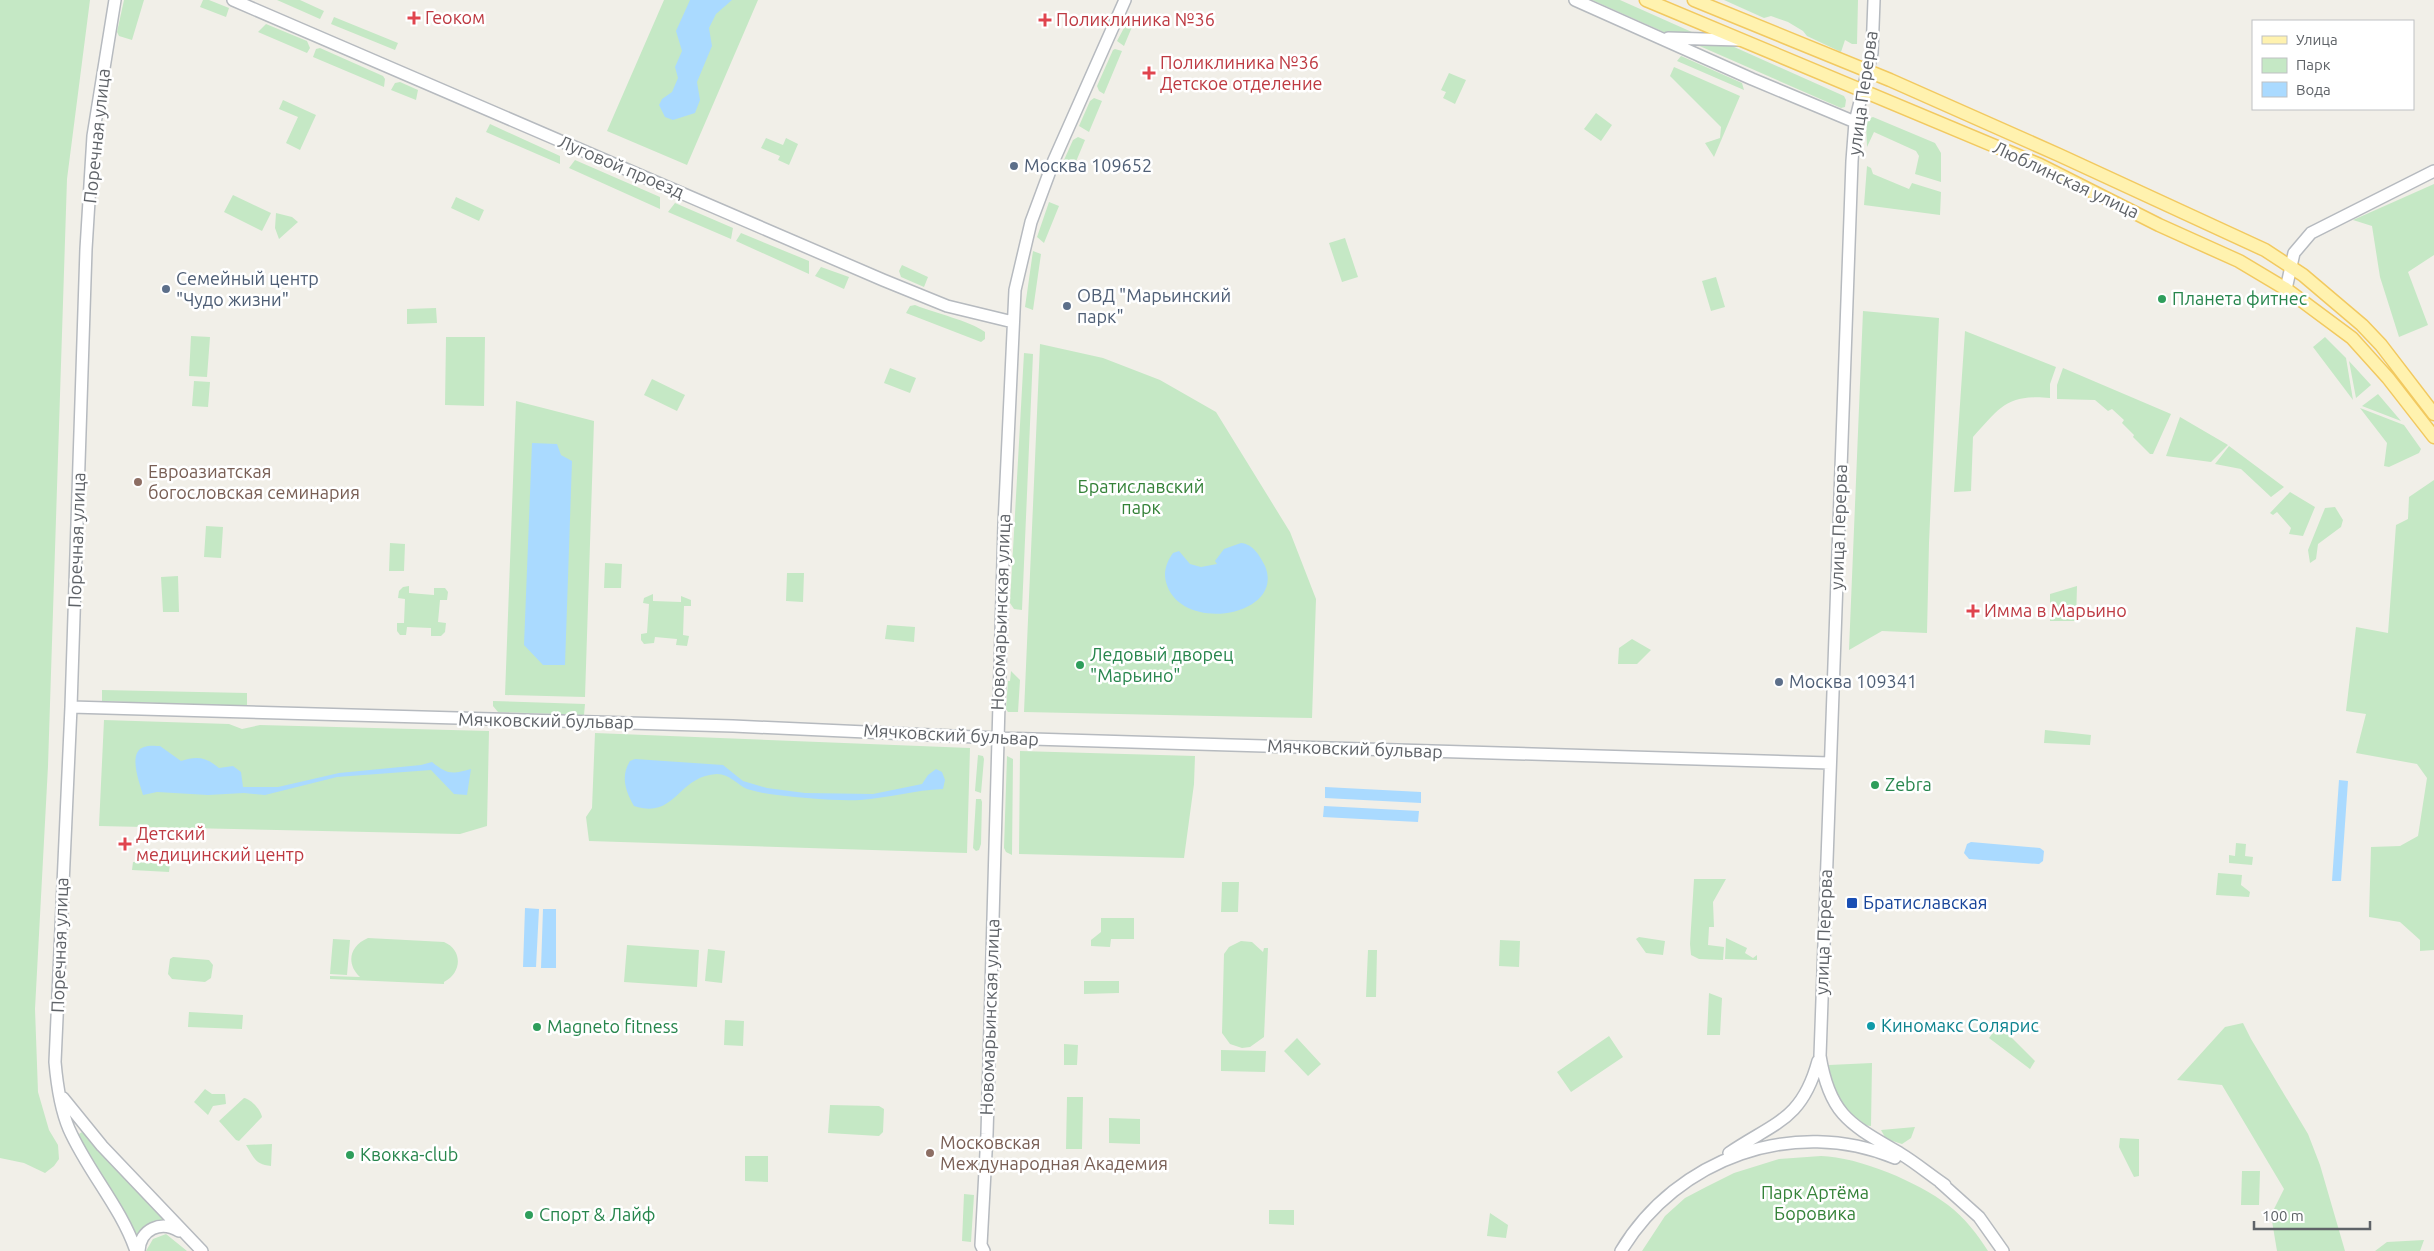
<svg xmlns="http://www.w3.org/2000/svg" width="2434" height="1251" viewBox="0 0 2434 1251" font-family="Ubuntu,sans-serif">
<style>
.green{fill:#c5e8c5}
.water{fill:#aadaff}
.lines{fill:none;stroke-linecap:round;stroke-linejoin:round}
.secondary-casing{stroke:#b6babf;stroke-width:14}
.primary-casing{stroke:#f2c960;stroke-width:15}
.secondary{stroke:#fff;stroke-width:11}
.primary{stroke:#fff2af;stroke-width:12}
.health-dot{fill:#e0444e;stroke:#fff;stroke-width:2}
.service-dot{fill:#5c6f8a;stroke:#fff;stroke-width:2}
.leisure-dot{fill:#2e9e5b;stroke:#fff;stroke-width:2}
.education-dot{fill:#8d6e63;stroke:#fff;stroke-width:2}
.transit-dot{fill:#1a4fb4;stroke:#fff;stroke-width:2}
.culture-dot{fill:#0f9aa8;stroke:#fff;stroke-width:2}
.labels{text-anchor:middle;stroke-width:5;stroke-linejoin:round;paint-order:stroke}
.health-label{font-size:18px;fill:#be3a42;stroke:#fff;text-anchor:start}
.street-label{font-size:18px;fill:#5f6368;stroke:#fff}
.service-label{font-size:18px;fill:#4e5e75;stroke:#fff;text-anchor:start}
.leisure-label{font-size:18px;fill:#27864d;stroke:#fff;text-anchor:start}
.education-label{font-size:18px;fill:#785e54;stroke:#fff;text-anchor:start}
.park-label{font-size:18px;fill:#348238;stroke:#fff}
.transit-label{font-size:18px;fill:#164399;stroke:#fff;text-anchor:start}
.culture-label{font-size:18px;fill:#0d838f;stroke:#fff;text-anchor:start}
</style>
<rect width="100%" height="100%" fill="#f1efe8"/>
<!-- green -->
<path class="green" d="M 0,0 L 90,0 L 67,179 L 48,766 L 35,1009 L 38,1092 L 49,1130 L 58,1145 L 59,1159 L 54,1166 L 45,1173 L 24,1163 L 0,1158 Z
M 124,0 L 144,0 L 132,40 L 119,36 L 117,32 Z
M 203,0 L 209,0 L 229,8 L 226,17 L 200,7 Z
M 277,0 L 300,0 L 324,11 L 320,19 Z
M 664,0 L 758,0 L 687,165 L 607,131 Z
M 1592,0 L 1620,0 L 1703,37 L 1666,33 Z
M 1724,0 L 1858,0 L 1857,44 L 1852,44 L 1845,40 L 1841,52 L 1807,36 L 1803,31 L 1788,22 L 1771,16 L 1764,18 Z
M 1132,13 L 1137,15 L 1124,46 L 1117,41 Z
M 334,17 L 398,43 L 395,50 L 331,24 Z
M 266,24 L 307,41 L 310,48 L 307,53 L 258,32 Z
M 1695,44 L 1732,46 L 1844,96 L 1846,100 L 1845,107 L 1841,108 Z
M 320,48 L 383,76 L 385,79 L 384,87 L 313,57 L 316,49 Z
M 1115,49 L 1122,51 L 1104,94 L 1099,91 L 1097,86 L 1113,50 Z
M 1681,56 L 1742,83 L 1744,90 L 1677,61 Z
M 1674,67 L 1740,96 L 1714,157 L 1705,143 L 1720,138 L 1721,127 L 1670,76 Z
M 1449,73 L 1466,80 L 1455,104 L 1443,98 L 1446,92 L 1441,90 Z
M 400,82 L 418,90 L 416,100 L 391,90 L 395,83 Z
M 1094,98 L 1102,101 L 1089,132 L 1079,126 L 1090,101 Z
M 283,100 L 316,115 L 300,150 L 286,143 L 298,117 L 279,109 Z
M 1596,113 L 1612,125 L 1601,141 L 1584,129 Z
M 1873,117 L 1935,143 L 1941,153 L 1941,182 L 1915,174 L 1919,156 L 1916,151 L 1874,132 L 1867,147 L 1866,123 L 1868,119 Z
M 490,124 L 560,156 L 560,164 L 486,132 Z
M 1078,137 L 1085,140 L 1075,164 L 1064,160 L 1073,140 Z
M 766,138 L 783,145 L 786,138 L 798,144 L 789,165 L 778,160 L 780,156 L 761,148 Z
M 575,160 L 660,197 L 660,209 L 569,168 Z
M 1867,166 L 1871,168 L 1873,174 L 1909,189 L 1912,183 L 1941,192 L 1940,215 L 1864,205 Z
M 2434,184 L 2434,255 L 2408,272 L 2428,325 L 2399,337 L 2380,277 L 2372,226 L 2353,220 Z
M 233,195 L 271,213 L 262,231 L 224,212 Z
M 456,197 L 484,210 L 479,221 L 451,208 Z
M 1049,202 L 1059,206 L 1044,243 L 1037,237 Z
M 675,203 L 733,228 L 731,239 L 668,212 Z
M 276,213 L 292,217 L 298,222 L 279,239 L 275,228 Z
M 741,233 L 809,261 L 809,274 L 736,241 Z
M 1345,238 L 1358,277 L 1342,282 L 1329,243 Z
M 1033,251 L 1041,254 L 1033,310 L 1025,307 Z
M 902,265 L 928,277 L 924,287 L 901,277 L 899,271 Z
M 821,267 L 849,277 L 844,289 L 815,276 Z
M 1716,277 L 1725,307 L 1711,311 L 1702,281 Z
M 915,305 C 937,314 968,320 985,332 L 985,339 L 981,342 L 906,313 L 910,306 Z
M 436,308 L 437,323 L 407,324 L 407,309 Z
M 1863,311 L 1939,318 L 1929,543 L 1927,633 L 1882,631 L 1849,650 Z
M 1965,331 L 2056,367 L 2050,384 L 2050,398 C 2006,394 2000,408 1973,437 L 1971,491 L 1954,492 Z
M 191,336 L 210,337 L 207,377 L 189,376 Z
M 446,337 L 485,337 L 484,406 L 445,405 Z
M 2325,337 L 2346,358 L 2353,400 L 2313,347 Z
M 1040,344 L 1103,358 L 1160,380 L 1216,412 L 1290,532 L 1316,599 L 1312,718 L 1024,712 Z
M 1024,353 L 1033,354 L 1022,610 L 1014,609 L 1010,603 Z
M 2349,361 L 2371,385 L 2356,398 Z
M 890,368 L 916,378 L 910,393 L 884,383 Z
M 2063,368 L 2171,414 L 2153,454 L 2150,454 L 2133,437 L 2134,435 L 2122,423 L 2124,420 L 2112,409 L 2108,411 L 2095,400 L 2057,399 L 2057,385 Z
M 652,379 L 685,395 L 677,411 L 644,395 Z
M 194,381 L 210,382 L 208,407 L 192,406 Z
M 2378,394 L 2401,421 L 2362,406 Z
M 516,401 L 594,421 L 585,697 L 505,695 Z
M 2360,408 L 2404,425 L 2421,449 L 2419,453 L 2389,467 L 2384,466 L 2387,443 Z
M 2180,417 L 2228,445 L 2211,462 L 2166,456 Z
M 2229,446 L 2284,487 L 2271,497 L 2241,469 L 2215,464 Z
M 2434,480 L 2434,950 L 2420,951 L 2420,940 L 2400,922 L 2369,917 L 2371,847 L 2400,846 L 2418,836 L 2427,778 L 2417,764 L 2356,753 L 2366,714 L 2346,711 L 2356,627 L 2388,633 L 2396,525 L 2408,519 L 2409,497 Z
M 2290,492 L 2315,507 L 2303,536 L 2289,534 L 2291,528 L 2277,512 L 2273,515 L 2270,513 Z
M 2335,507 L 2343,520 L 2341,527 L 2318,544 L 2316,559 L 2310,563 L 2308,550 L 2325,508 Z
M 206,526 L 223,527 L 221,558 L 204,557 Z
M 390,543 L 405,544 L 404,571 L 389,571 Z
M 605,563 L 622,564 L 621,588 L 604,588 Z
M 787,573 L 804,573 L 803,602 L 786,601 Z
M 178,576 L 179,612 L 163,612 L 161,577 Z
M 409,586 L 409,593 L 434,595 L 434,588 L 445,588 L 448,592 L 447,600 L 440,600 L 438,622 L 446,623 L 445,632 L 441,636 L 431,636 L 431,628 L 407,627 L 406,635 L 400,635 L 397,631 L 397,623 L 404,623 L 405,599 L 398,598 L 399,591 L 403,587 Z
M 2077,586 L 2076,621 L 2050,621 L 2050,594 Z
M 653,594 L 653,601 L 681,602 L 681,596 L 691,600 L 691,606 L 684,606 L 683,635 L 689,636 L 687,646 L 676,645 L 677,639 L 655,637 L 654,643 L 644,644 L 641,640 L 641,634 L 647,633 L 649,604 L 643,603 L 644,598 Z
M 887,625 L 915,627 L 914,642 L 885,639 Z
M 1632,639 L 1651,650 L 1637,664 L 1618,664 L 1619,648 Z
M 1011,671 L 1020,680 L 1018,712 L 1008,712 L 1006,709 L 1008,681 L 1010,681 Z
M 102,690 L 247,693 L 247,706 L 102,701 Z
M 493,701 L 585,704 L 584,715 L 498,712 L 493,706 Z
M 104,720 L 229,724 L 242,729 L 260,725 L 489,731 L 487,826 L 460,834 L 99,826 Z
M 2045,730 L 2091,735 L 2090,745 L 2044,743 Z
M 595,733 L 970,748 L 967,853 L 589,841 L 586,817 L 592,808 Z
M 1020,751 L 1195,756 L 1194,784 L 1184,858 L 1019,854 Z
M 978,755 L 983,756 L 984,759 L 981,793 L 975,791 Z
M 1007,756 L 1013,759 L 1012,855 L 1006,852 L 1004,848 Z
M 976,799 L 981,799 L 982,802 L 981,844 L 979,850 L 976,851 L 973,848 Z
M 2236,843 L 2246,844 L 2245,856 L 2253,857 L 2252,865 L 2229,863 L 2229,855 L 2235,856 Z
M 133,862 L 170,864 L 169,872 L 132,870 Z
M 2218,873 L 2242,875 L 2241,885 L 2250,892 L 2249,897 L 2216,895 Z
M 1694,879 L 1726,879 L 1713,902 L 1714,927 L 1709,927 L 1708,945 L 1724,947 L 1723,960 L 1699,959 L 1691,955 L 1690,944 Z
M 1222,882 L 1239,882 L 1238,912 L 1221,912 Z
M 1101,918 L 1134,918 L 1134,939 L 1111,939 L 1110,947 L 1091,946 L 1091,940 L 1101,932 Z
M 1639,937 L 1665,941 L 1663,955 L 1646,953 L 1636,939 Z
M 368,938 L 444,942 C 463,950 462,973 444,982 L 444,984 L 330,979 L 330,976 L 360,977 C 346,964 349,946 368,938 Z
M 1726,938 L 1747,948 L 1745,953 L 1753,958 L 1757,955 L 1757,960 L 1725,959 Z
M 333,939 L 350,940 L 347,975 L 330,974 Z
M 1500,940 L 1520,941 L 1519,967 L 1499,966 Z
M 1241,941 L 1252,942 L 1263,952 L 1264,948 L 1268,948 L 1264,1037 L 1250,1047 L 1242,1048 L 1230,1044 L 1222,1033 L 1224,954 L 1229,947 Z
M 627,945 L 699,950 L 697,987 L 624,982 Z
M 708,949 L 725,951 L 722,983 L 705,981 Z
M 1368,950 L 1377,950 L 1376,997 L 1366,997 Z
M 173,957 L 209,960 L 213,965 L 211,978 L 205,982 L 172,979 L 168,974 L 170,959 Z
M 1084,981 L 1119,981 L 1119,993 L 1084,994 Z
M 1709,993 L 1722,998 L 1720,1035 L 1707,1035 Z
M 189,1012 L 243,1015 L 242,1029 L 188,1027 Z
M 725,1020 L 744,1021 L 743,1046 L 724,1045 Z
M 2243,1023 L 2251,1039 L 2308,1134 L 2320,1165 L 2345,1251 L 2277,1251 L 2271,1215 L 2284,1189 L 2222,1085 L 2177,1080 L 2225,1027 Z
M 1999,1025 L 2035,1061 L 2030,1069 L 1989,1038 Z
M 1609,1036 L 1623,1057 L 1571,1092 L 1557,1072 Z
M 1297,1038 L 1321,1064 L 1308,1076 L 1284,1051 Z
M 1064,1044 L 1078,1045 L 1077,1065 L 1064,1065 Z
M 1221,1050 L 1266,1051 L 1265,1072 L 1221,1071 Z
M 1872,1063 L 1871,1126 C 1845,1125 1831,1087 1829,1065 Z
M 205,1089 L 212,1094 L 225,1094 L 226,1104 L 213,1106 L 208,1115 L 194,1102 Z
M 1067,1097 L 1083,1097 L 1082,1149 L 1066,1149 Z
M 244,1098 C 251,1099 261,1110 262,1117 L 239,1141 L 236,1140 L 219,1121 Z
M 830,1105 L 879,1106 L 884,1109 L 883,1132 L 879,1136 L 828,1133 Z
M 1109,1118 L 1140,1119 L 1140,1144 L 1109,1143 Z
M 1915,1127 L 1911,1138 L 1902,1144 L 1886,1139 L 1881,1130 Z
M 82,1132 L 163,1219 L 162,1221 L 154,1223 L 136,1237 L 80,1139 L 79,1134 Z
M 2120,1138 L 2139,1139 L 2139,1176 L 2134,1177 L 2119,1147 Z
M 272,1144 L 271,1166 C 255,1164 254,1158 246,1145 Z
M 745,1156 L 768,1156 L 768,1182 L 745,1181 Z
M 1821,1156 C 1859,1157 1918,1182 1948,1205 C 1964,1217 1978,1235 1988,1251 L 1642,1251 L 1665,1216 L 1685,1198 L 1706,1187 L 1734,1173 L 1779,1159 Z
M 2242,1171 L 2260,1171 L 2259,1205 L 2241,1205 Z
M 964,1194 L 974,1195 L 971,1242 L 962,1241 Z
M 1269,1210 L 1294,1210 L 1294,1225 L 1269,1224 Z
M 1490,1213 L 1508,1225 L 1506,1238 L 1487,1236 Z
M 166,1234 L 187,1251 L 146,1251 L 153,1239 Z
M 2424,1240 L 2420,1251 L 2375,1251 L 2387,1242 Z"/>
<!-- water -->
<path class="water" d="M 690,0 L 732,0 L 716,14 L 709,28 L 712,46 L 697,82 L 700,100 L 695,113 L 673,120 L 665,117 L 659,105 L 662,99 L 672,92 L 678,78 L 675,67 L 682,51 L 676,31 Z
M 532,443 L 557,444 L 561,455 L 572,461 L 565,665 L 543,665 L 524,645 Z
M 1241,543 C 1253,544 1260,556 1265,566 C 1286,616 1180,635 1166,582 C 1163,572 1167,561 1173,553 L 1179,551 L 1190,564 L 1201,567 L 1217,564 L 1215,561 L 1224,549 Z
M 160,746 L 181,761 C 197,756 206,757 219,768 L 233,766 L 241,772 L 243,787 L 278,787 L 339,773 L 421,765 L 432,762 C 448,775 452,774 471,769 L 467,795 L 454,794 L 431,770 L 337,777 L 265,795 L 244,793 L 208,795 L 157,792 L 143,795 C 140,784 127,752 144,747 C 149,745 156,746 160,746 Z
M 635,759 L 723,765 L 743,781 L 767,788 L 805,793 L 873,794 L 922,784 L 928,775 L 936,769 L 942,772 L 945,780 L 943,789 C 915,790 888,798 860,800 C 833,801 804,798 777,795 C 767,794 757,792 747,789 C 736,784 730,774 717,774 C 677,776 676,820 634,806 C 626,792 620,777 630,761 Z
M 2339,780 L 2348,781 L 2341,881 L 2332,881 Z
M 1325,787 L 1421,792 L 1421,803 L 1325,798 Z
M 1324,806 L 1419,811 L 1418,822 L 1323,817 Z
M 1971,842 L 2040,848 L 2044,851 L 2043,861 L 2039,864 L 1969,859 L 1964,853 L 1967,844 Z
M 525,908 L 539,909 L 536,967 L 523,967 Z
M 543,909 L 556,909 L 556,968 L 541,968 Z"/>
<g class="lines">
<defs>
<path id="secondary" d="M 115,0 L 93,136 L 86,249 L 71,707 L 55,1062 C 57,1085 60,1108 69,1129 C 88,1172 121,1207 136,1251
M 233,0 L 883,280 L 947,306 L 1013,322
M 1575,0 L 1752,79 L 1855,122
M 1874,0 L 1872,53 L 1855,122 L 1852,161 L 1820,1056 C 1830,1117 1852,1125 1901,1154 C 1916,1163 1930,1175 1945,1185
M 1668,38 L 1739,40
M 2286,289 L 2294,253 L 2311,233 L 2434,171
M 71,707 L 733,726 L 997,738 L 1830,763
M 63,1098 L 102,1146 L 202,1251
M 1729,1153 C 1775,1122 1802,1120 1818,1061
M 1940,1182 L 1979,1217 L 2003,1251
M 139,1251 C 140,1229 161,1220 179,1231
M 984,1251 L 981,1245 L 987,1134 L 1004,525 L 1015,290 L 1031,222 L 1054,160 L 1125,0
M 1621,1251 C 1677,1158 1794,1116 1895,1158"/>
<path id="primary" d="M 1646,0 L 2040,165 L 2159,225 L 2239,261 L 2286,289 L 2352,338 L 2388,378 L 2434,437
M 1694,0 L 1890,80 L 2059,155 L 2265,250 L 2303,275 L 2362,325 L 2381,345 L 2434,414"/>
</defs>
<!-- secondary casing -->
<use href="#secondary" class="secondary-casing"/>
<!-- primary casing -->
<use href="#primary" class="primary-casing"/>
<!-- secondary -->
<use href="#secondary" class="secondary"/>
<!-- primary -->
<use href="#primary" class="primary"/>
</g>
<!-- markers -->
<g class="health-dot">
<path d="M411.5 10.5h5v5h5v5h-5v5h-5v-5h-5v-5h5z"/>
<path d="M1042.5 12.5h5v5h5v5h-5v5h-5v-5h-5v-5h5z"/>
<path d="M1146.5 65.5h5v5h5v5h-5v5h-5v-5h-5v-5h5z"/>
<path d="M1970.5 603.5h5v5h5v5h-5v5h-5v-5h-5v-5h5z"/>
<path d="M122.5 836.5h5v5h5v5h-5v5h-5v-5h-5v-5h5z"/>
</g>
<g class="service-dot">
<circle cx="1014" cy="166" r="5"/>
<circle cx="166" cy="289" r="5"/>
<circle cx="1067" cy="306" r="5"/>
<circle cx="1779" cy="682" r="5"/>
</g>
<g class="leisure-dot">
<circle cx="2162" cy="299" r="5"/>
<circle cx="1080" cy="665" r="5"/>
<circle cx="1875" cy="785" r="5"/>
<circle cx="537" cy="1027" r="5"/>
<circle cx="350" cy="1155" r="5"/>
<circle cx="529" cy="1215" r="5"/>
</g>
<g class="education-dot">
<circle cx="138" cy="482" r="5"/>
<circle cx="930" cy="1153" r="5"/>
</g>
<rect class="transit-dot" x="1846" y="897" width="12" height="12" rx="2.5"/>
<circle class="culture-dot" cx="1871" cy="1026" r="5"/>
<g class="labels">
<!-- health labels -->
<g class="health-label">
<text x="425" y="24">Геоком</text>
<text x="1056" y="26">Поликлиника №36</text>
<text x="1160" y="69">Поликлиника №36<tspan x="1160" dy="21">Детское отделение</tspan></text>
<text x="1984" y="617">Имма в Марьино</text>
<text x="136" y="840">Детский<tspan x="136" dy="21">медицинский центр</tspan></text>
</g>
<!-- street labels -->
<g class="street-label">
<text transform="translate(1863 93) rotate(-82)" y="6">улица Перерва</text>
<text transform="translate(97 136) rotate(-84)" y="6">Поречная улица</text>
<text transform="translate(621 167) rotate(23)" y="6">Луговой проезд</text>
<text transform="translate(2066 180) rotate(25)" y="6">Люблинская улица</text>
<text transform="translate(1839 527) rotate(-88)" y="6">улица Перерва</text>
<text transform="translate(77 540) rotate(-88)" y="6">Поречная улица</text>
<text transform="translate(1001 612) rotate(-88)" y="6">Новомарьинская улица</text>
<text transform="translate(546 721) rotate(1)" y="6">Мячковский бульвар</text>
<text transform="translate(951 735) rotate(3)" y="6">Мячковский бульвар</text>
<text transform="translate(1355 749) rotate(2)" y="6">Мячковский бульвар</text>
<text transform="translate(1824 932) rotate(-88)" y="6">улица Перерва</text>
<text transform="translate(60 945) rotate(-88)" y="6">Поречная улица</text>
<text transform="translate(990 1017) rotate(-88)" y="6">Новомарьинская улица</text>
</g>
<!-- service labels -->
<g class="service-label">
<text x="1024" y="172">Москва 109652</text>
<text x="176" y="285">Семейный центр<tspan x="176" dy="21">"Чудо жизни"</tspan></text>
<text x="1077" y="302">ОВД "Марьинский<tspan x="1077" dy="21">парк"</tspan></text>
<text x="1789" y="688">Москва 109341</text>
</g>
<!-- leisure labels -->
<g class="leisure-label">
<text x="2172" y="305">Планета фитнес</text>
<text x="1090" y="661">Ледовый дворец<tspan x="1090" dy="21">"Марьино"</tspan></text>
<text x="1885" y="791">Zebra</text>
<text x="547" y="1033">Magneto fitness</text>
<text x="360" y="1161">Квокка-club</text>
<text x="539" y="1221">Спорт &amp; Лайф</text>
</g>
<!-- education labels -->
<g class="education-label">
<text x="148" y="478">Евроазиатская<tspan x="148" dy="21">богословская семинария</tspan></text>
<text x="940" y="1149">Московская<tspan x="940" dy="21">Международная Академия</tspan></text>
</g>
<!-- park labels -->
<g class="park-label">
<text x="1141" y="493">Братиславский<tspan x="1141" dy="21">парк</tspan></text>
<text x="1815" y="1199">Парк Артёма<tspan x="1815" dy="21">Боровика</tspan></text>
</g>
<!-- transit labels -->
<g class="transit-label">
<text x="1863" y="909">Братиславская</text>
</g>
<!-- culture labels -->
<g class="culture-label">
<text x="1881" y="1032">Киномакс Солярис</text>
</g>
</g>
<!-- legend -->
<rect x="2252" y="20" width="162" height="90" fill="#ffffff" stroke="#bfc1c3"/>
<rect x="2262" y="36" width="25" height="8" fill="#fff2af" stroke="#bfc1c3"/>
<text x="2296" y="45" font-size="15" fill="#5f6368">Улица</text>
<rect x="2262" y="58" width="25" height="15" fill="#c5e8c5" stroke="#bfc1c3"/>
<text x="2296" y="70" font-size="15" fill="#5f6368">Парк</text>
<rect x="2262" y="82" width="25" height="15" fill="#aadaff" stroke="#bfc1c3"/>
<text x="2296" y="95" font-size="15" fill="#5f6368">Вода</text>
<!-- scale -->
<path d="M2254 1221v8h116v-8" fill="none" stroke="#5f6368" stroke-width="2.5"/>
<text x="2262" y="1221" font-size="15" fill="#5f6368" stroke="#ffffff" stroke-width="4" paint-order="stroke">100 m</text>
</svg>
